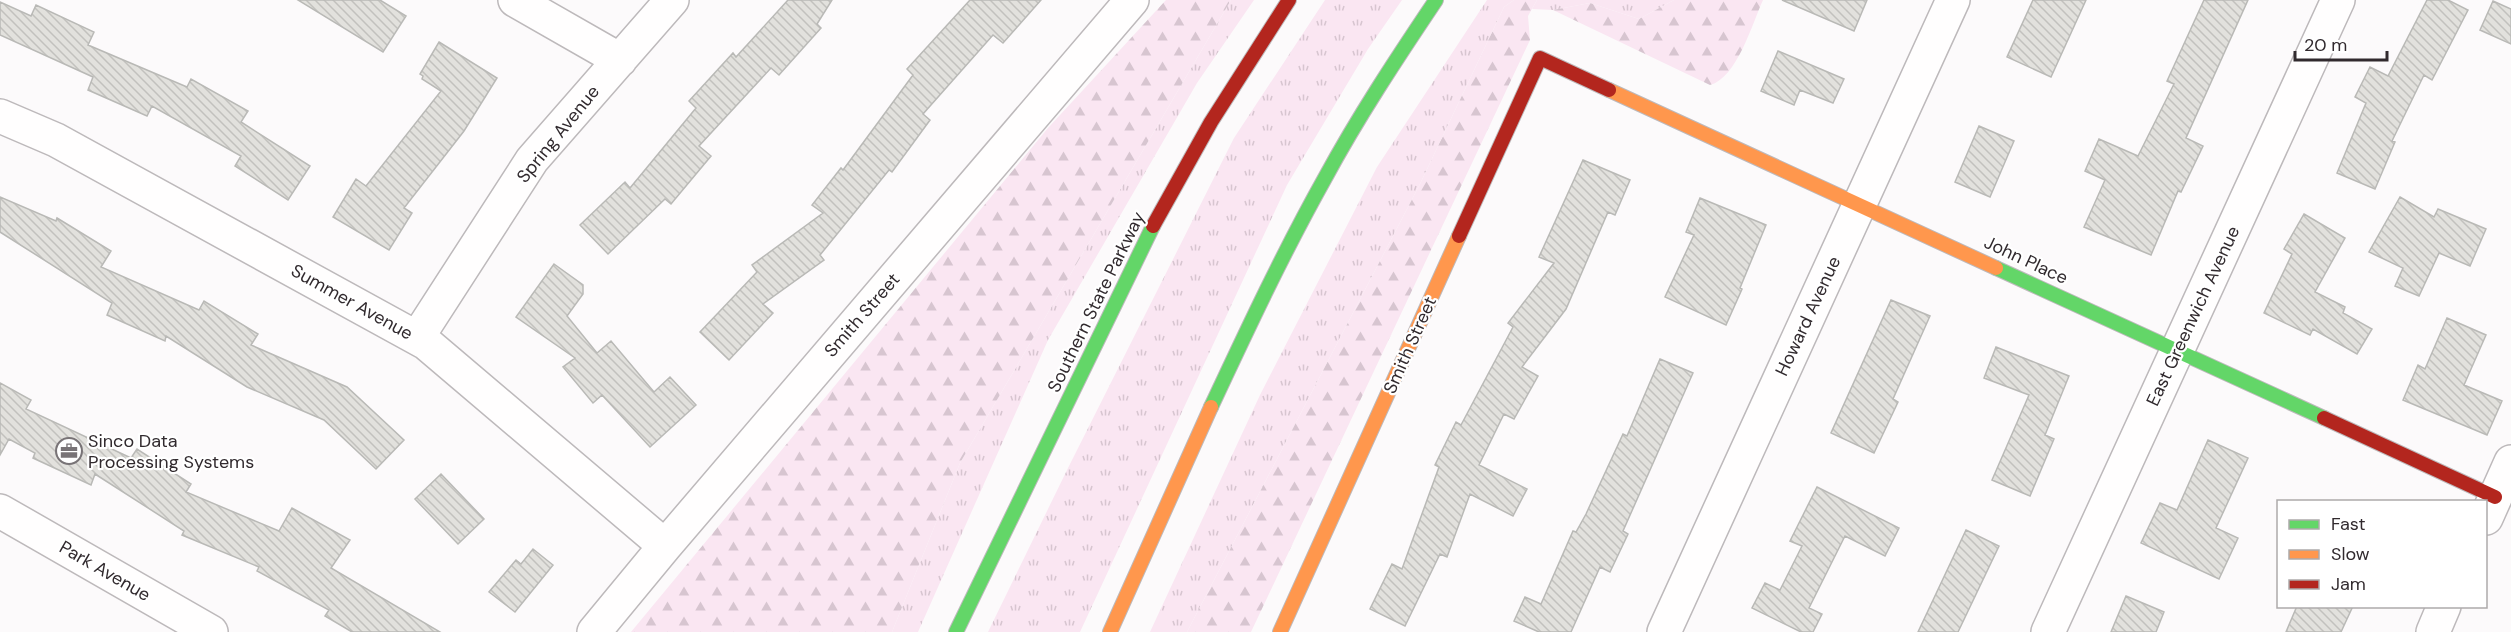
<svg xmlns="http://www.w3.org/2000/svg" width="2511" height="632" viewBox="0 0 2511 632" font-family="'DM Sans',sans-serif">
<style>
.grass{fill:url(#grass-tufts)}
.forest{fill:url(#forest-firs)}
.building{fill:url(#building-back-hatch);stroke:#b9b9b6;stroke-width:1.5}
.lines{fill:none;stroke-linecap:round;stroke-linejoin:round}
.street-casing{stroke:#bdb9bb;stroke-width:36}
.fast-casing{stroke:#bdb9bb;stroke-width:16}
.slow-casing{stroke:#bdb9bb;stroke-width:16}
.jam-casing{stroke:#bdb9bb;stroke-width:16}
.street{stroke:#fffefe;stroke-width:33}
.fast{stroke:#63d668;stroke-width:14}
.slow{stroke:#ff974d;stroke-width:14}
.jam{stroke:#b3261e;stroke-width:14}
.labels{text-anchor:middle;stroke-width:4.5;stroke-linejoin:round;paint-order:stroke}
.street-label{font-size:18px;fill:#312a2e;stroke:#fff}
.poi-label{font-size:18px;fill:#312a2e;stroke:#fff;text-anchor:start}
</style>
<defs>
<pattern id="grass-tufts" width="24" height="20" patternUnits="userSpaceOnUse" patternTransform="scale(1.5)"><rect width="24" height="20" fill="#fae6f2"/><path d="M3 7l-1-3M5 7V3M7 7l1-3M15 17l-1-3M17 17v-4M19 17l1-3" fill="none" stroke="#d7c5d0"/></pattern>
<pattern id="forest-firs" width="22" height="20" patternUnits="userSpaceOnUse" patternTransform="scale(1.5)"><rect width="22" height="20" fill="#fae6f2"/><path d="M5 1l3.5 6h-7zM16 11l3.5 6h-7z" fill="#d7c5d0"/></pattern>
<pattern id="building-back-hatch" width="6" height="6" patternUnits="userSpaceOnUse" patternTransform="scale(1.5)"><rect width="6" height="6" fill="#e2e1dd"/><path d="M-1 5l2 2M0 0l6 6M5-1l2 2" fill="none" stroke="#c2c1be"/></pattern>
</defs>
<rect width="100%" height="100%" fill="#fcfafb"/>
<!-- grass -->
<path class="grass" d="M 1231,0 L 1254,0 L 1197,83 L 1048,340 L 918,632 L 892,632 L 960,463 Z
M 1325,0 L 1402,0 L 1368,49 L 1287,185 L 1080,632 L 988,632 L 1068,468 L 1234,138 Z
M 1487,0 L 1514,0 L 1504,7 L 1420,184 L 1187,632 L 1150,632 L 1260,395 L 1377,167 Z
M 1537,0 L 1674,0 L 1639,19 L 1590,3 L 1553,10 L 1532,9 Z"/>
<!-- forest -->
<path class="forest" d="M 1166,0 L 1231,0 L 960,463 L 892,632 L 631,632 L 1048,128 Z
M 1514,0 L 1537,0 L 1528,16 L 1530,40 L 1251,632 L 1187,632 L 1420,184 L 1504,7 Z
M 1674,0 L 1763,0 C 1752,24 1737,78 1710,85 L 1553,10 L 1590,3 L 1639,19 Z"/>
<!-- building -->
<path class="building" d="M 298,0 L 380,0 L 406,16 L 383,52 Z
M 788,0 L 832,0 L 817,24 L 821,28 L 779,75 L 771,68 L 699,146 L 711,156 L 671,204 L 665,199 L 608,254 L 580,225 L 625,182 L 630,188 L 696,108 L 689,101 L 733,53 L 736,57 Z
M 970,0 L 1041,0 L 1003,43 L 993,35 L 923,114 L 930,120 L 892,172 L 889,170 L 820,255 L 824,260 L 763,304 L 773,313 L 729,360 L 700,332 L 757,272 L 752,265 L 823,213 L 812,205 L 841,168 L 843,170 L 913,75 L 907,69 Z
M 1782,0 L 1867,0 L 1854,31 Z
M 2033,0 L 2086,0 L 2051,77 L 2007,57 Z
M 2204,0 L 2248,0 L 2186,138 L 2203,146 L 2181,192 L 2178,191 L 2151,255 L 2084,227 L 2105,180 L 2085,171 L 2099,139 L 2138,156 L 2174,84 L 2167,81 Z
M 2427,0 L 2448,0 L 2468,10 L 2432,80 L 2424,75 L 2392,141 L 2395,142 L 2375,189 L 2337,173 L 2366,103 L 2355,97 L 2370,67 L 2388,76 Z
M 2493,1 L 2511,9 L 2511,44 L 2480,30 Z
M 0,2 L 31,16 L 36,5 L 94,32 L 88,45 L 187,87 L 191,79 L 248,111 L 241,122 L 310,166 L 288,200 L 235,166 L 241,156 L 152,106 L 147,116 L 88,90 L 93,77 L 0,35 Z
M 439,42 L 497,78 L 464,131 L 404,208 L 412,213 L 389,250 L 333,217 L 356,179 L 366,186 L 441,91 L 422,79 L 423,76 L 420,74 Z
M 1778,51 L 1844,79 L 1833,103 L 1800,90 L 1794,105 L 1761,91 Z
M 1979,126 L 2014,141 L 1990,197 L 1955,182 Z
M 1583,160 L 1630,180 L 1615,215 L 1608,212 L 1566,309 L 1522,367 L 1538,376 L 1514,419 L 1504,414 L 1479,465 L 1527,489 L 1513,516 L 1470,494 L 1447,557 L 1440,554 L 1405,626 L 1370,609 L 1392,564 L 1402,569 L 1439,467 L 1435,465 L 1456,422 L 1461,425 L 1513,327 L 1508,323 L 1554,263 L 1539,257 Z
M 0,197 L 56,221 L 57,218 L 111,251 L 101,267 L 199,310 L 204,301 L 258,334 L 251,345 L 347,387 L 404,440 L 376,469 L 324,420 L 247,387 L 166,336 L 165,341 L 107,315 L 112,303 L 0,232 Z
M 2400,197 L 2434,217 L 2438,209 L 2486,229 L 2470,266 L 2439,253 L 2419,296 L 2395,286 L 2403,268 L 2369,252 Z
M 1700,198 L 1766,225 L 1740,288 L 1742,289 L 1726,325 L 1665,297 L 1694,235 L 1686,232 Z
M 2304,214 L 2345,238 L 2315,292 L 2345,307 L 2343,313 L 2372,329 L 2357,354 L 2313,329 L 2310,335 L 2264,313 L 2292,254 L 2284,249 Z
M 554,264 L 583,285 L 583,294 L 567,316 L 597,353 L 611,341 L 654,392 L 670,377 L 696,405 L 650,447 L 602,395 L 593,403 L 563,367 L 575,358 L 516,317 Z
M 1891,300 L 1930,316 L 1893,399 L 1898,402 L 1874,453 L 1831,433 Z
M 2447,318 L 2486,335 L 2464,385 L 2502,401 L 2487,435 L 2403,400 L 2418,365 L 2425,369 Z
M 1996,347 L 2069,376 L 2045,435 L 2054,439 L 2030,496 L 1992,480 L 2029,395 L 1984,378 Z
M 1660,359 L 1693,373 L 1623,531 L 1628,534 L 1610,572 L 1600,567 L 1571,632 L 1539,632 L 1514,621 L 1525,597 L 1541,604 L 1573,531 L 1576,532 L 1586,514 L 1623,434 L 1627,436 Z
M 0,383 L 31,400 L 26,409 L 131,458 L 137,449 L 191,484 L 186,492 L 279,531 L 292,508 L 350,540 L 331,568 L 440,632 L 352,632 L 325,616 L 329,610 L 257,571 L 259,567 L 182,535 L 184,531 L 95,474 L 91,485 L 33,458 L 35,453 L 9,439 L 0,455 Z
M 2208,440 L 2248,458 L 2216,528 L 2238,538 L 2219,579 L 2141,543 L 2160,503 L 2177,510 Z
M 441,474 L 484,519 L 458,544 L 415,499 Z
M 1817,487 L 1899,528 L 1885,556 L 1845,536 L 1809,608 L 1822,614 L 1813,632 L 1801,632 L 1752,608 L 1765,583 L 1780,590 L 1802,546 L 1790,541 Z
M 1966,530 L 1999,546 L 1958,632 L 1918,632 Z
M 533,549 L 553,565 L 515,612 L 489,592 L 516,560 L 521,564 Z
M 2126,596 L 2164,612 L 2156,632 L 2111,632 Z
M 2297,606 L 2353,606 L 2341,632 L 2286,632 Z"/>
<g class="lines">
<defs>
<path id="street" d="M 515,0 L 620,60
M 0,116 L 56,140 L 426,343 L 665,546
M 417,338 L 532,160 L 672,0
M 0,511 L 211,632
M 2486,518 L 2511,462
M 594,632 L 665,546 L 1132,0
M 1664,632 L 1953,0
M 2048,632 L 2338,0
M 2433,632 L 2444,606"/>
<path id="fast" d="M 1996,268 L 2324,418
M 1211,407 C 1247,330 1283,253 1325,178 C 1358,117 1397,58 1436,0
M 956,632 L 1153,226"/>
<path id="slow" d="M 1609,90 L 1996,268
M 1110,632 L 1211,407
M 1280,632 L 1459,236"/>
<path id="jam" d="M 1153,226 L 1211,122 L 1289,0
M 1459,236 L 1540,58 L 1609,90
M 2324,418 L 2495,497"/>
</defs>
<!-- street casing -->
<use href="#street" class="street-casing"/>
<!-- fast casing -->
<use href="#fast" class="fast-casing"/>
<!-- slow casing -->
<use href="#slow" class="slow-casing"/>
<!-- jam casing -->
<use href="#jam" class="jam-casing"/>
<!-- street -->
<use href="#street" class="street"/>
<!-- fast -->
<use href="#fast" class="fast"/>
<!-- slow -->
<use href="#slow" class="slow"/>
<!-- jam -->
<use href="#jam" class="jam"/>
</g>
<!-- icons -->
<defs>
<symbol id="office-ring" viewBox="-11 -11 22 22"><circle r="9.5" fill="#fff" stroke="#787376" stroke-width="1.5"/><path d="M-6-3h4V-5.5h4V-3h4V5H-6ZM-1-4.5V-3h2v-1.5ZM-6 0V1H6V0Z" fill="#787376"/></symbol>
</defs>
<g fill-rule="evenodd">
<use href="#office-ring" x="54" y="436" width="30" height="30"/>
</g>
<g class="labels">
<!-- street labels -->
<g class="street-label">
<text transform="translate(558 134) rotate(-51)" y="6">Spring Avenue</text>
<text transform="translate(2026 260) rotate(25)" y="6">John Place</text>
<text transform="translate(352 302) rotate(29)" y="6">Summer Avenue</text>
<text transform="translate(1096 302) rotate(-64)" y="6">Southern State Parkway</text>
<text transform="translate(862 315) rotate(-49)" y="6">Smith Street</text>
<text transform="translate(1808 316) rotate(-65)" y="6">Howard Avenue</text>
<text transform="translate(2193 316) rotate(-65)" y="6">East Greenwich Avenue</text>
<text transform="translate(1410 345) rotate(-66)" y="6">Smith Street</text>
<text transform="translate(105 571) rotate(30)" y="6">Park Avenue</text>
</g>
<!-- poi labels -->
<g class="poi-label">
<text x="88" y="447">Sinco Data<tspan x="88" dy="21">Processing Systems</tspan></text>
</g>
</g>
<!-- legend -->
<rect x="2277" y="500" width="210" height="108" fill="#ffffff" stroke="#adaaab" stroke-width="1.5"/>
<rect x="2289" y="520" width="30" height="9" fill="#63d668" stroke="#adaaab" stroke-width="1.5"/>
<text x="2331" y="530" font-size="18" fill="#312a2e">Fast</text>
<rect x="2289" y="550" width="30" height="9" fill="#ff974d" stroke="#adaaab" stroke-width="1.5"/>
<text x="2331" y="560" font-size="18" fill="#312a2e">Slow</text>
<rect x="2289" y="580" width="30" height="9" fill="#b3261e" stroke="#adaaab" stroke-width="1.5"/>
<text x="2331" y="590" font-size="18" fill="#312a2e">Jam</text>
<!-- scale -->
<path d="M2295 51v9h92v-9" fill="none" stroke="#312a2e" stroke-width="3"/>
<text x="2304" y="51" font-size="18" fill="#312a2e" stroke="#ffffff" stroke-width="4.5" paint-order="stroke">20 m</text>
</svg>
